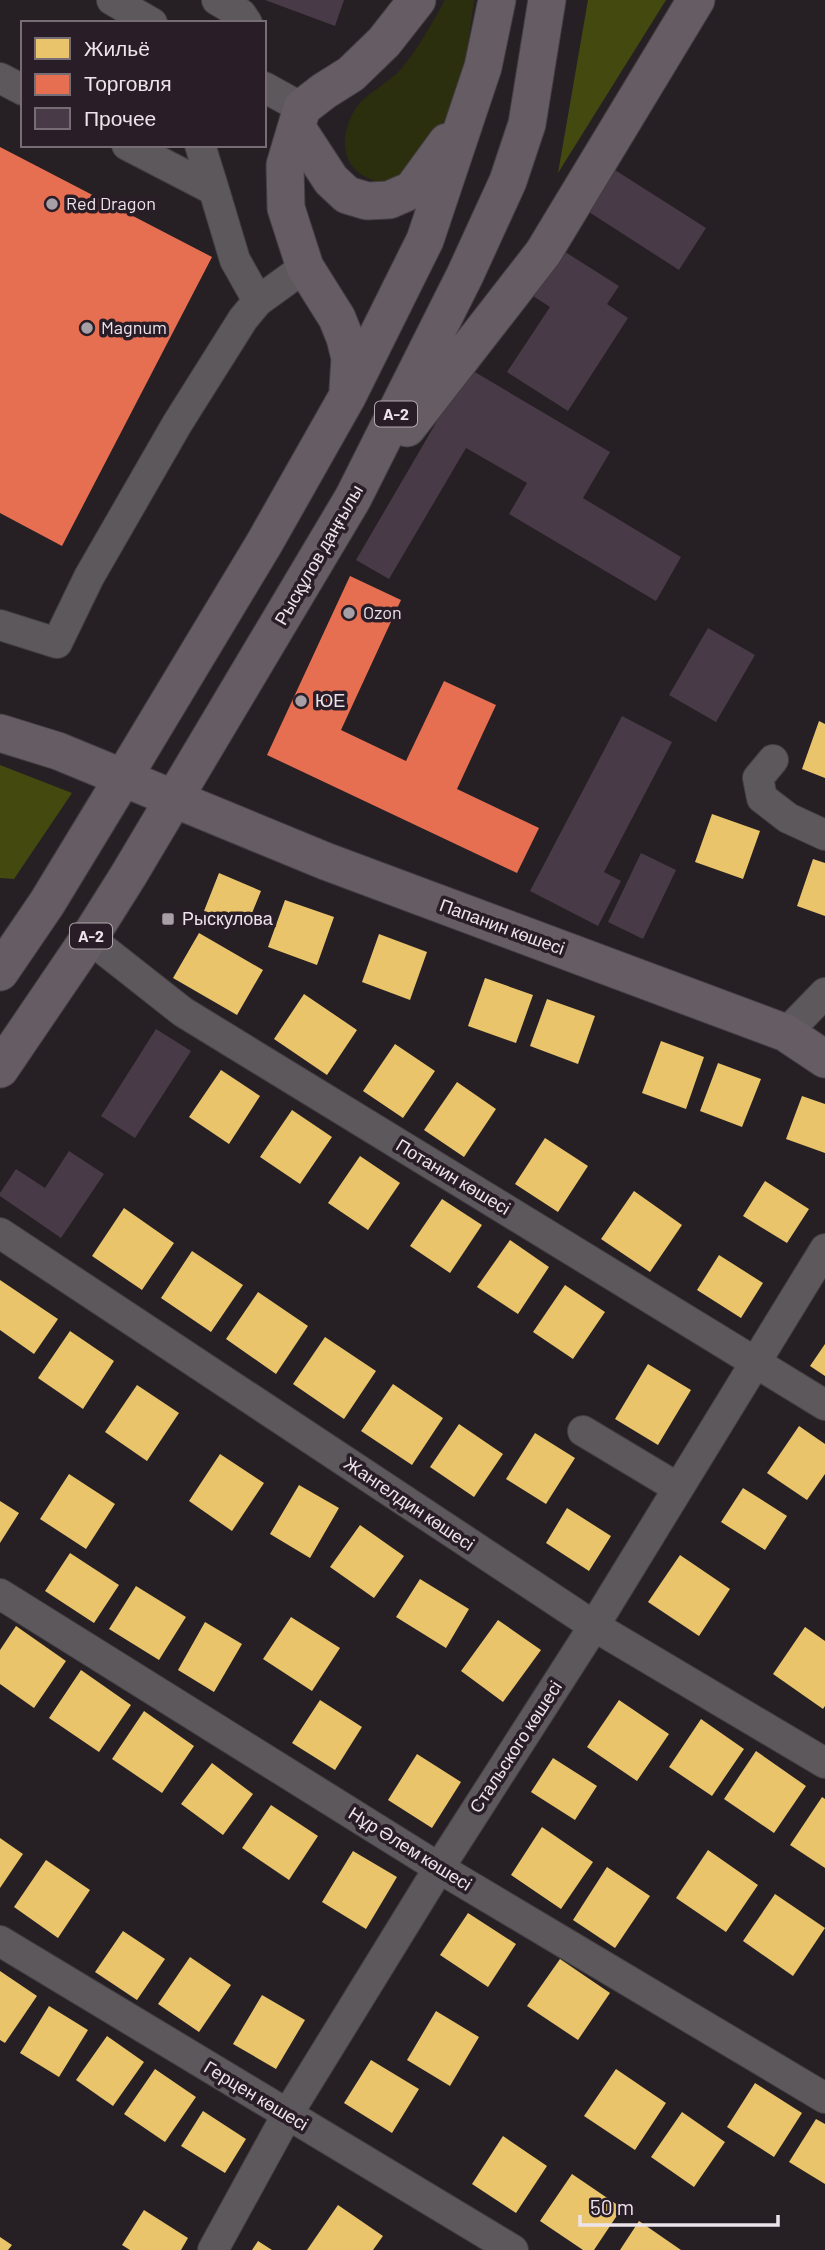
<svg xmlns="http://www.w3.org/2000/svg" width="825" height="2250" viewBox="0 0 825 2250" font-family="Barlow,sans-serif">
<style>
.green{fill:#2c2f0d}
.forest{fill:#444910}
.homes{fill:#e9c46a}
.shops{fill:#e76f51}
.building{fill:#483a46}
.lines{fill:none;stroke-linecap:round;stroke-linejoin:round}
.minor-casing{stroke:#433e42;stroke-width:32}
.major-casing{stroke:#433e42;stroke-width:39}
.minor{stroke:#5d585c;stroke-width:30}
.major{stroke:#655c64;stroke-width:37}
.poi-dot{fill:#a79fa6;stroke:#291d27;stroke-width:2.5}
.labels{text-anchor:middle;stroke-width:7;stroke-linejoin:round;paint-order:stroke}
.shield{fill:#291d27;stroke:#b2a8b0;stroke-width:2}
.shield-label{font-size:16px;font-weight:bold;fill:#ede4eb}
.poi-label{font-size:18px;fill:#ede4eb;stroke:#291d27;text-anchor:start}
.street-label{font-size:18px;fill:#ede4eb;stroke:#291d27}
</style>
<rect width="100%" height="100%" fill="#262025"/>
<!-- green -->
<path class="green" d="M 445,0 L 474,0 L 461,95 L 412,171 L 386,186 C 377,181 364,178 357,171 C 337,154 345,120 360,103 C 372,90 390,82 402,68 C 419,48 432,23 445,0 Z"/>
<!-- forest -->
<path class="forest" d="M 588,0 L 666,0 L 558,173 Z
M 0,765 L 72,793 L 14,879 L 0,878 Z"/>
<!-- homes -->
<path class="homes" d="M 819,721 L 825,724 L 825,778 L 802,769 Z
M 712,814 L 760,831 L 743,879 L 695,862 Z
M 813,859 L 825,863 L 825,916 L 797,906 Z
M 219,873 L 261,891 L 246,928 L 204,911 Z
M 285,900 L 334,917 L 317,965 L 268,947 Z
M 199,933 L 263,970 L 237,1015 L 173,978 Z
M 379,934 L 427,952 L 410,1000 L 362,982 Z
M 485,978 L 533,995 L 516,1043 L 468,1026 Z
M 304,994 L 357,1030 L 327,1075 L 274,1039 Z
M 547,999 L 595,1016 L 578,1064 L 530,1046 Z
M 661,1041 L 704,1057 L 686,1109 L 642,1093 Z
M 395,1044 L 435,1071 L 403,1118 L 363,1091 Z
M 718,1063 L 761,1079 L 742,1127 L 700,1111 Z
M 221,1070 L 260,1096 L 229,1144 L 189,1117 Z
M 457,1082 L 496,1109 L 464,1157 L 424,1130 Z
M 802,1096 L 825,1104 L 825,1153 L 786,1139 Z
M 292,1110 L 332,1137 L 300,1184 L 260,1157 Z
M 545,1138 L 588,1166 L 558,1212 L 515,1184 Z
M 360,1156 L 400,1183 L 368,1230 L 328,1203 Z
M 765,1181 L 809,1209 L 787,1243 L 743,1216 Z
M 634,1191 L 682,1225 L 650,1272 L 601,1239 Z
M 442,1199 L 482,1225 L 450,1273 L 410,1246 Z
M 124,1208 L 174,1243 L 142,1290 L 92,1256 Z
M 510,1240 L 549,1267 L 518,1314 L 477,1287 Z
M 192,1251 L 243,1285 L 211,1332 L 161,1298 Z
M 719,1255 L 763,1283 L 741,1318 L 697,1290 Z
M 0,1280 L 58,1319 L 34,1354 L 0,1330 Z
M 565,1285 L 605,1312 L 573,1359 L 533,1332 Z
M 258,1292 L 308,1326 L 276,1374 L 226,1339 Z
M 70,1331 L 114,1361 L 83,1409 L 38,1378 Z
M 325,1337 L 376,1371 L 344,1419 L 293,1384 Z
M 825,1344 L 825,1376 L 810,1366 Z
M 648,1364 L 691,1390 L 658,1445 L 615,1419 Z
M 393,1384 L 443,1418 L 412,1465 L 361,1431 Z
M 137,1385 L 179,1413 L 147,1461 L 105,1432 Z
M 459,1424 L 503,1454 L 474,1497 L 430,1467 Z
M 799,1426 L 825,1444 L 825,1474 L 807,1500 L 767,1473 Z
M 535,1433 L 575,1458 L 546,1504 L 506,1479 Z
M 220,1454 L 264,1483 L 232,1531 L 189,1501 Z
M 69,1474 L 115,1504 L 86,1549 L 40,1519 Z
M 299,1485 L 339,1508 L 310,1558 L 270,1534 Z
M 743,1488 L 787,1516 L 765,1550 L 721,1522 Z
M 0,1501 L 19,1513 L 0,1543 Z
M 567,1508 L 611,1536 L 589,1571 L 546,1543 Z
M 360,1525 L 404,1556 L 374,1598 L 330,1567 Z
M 70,1553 L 119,1585 L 94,1623 L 45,1591 Z
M 680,1555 L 730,1589 L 699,1636 L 648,1602 Z
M 420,1579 L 469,1609 L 446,1648 L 396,1617 Z
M 136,1586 L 186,1617 L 159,1660 L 109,1629 Z
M 291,1617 L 340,1648 L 312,1691 L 263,1659 Z
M 498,1620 L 541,1650 L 503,1702 L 461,1671 Z
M 205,1622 L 242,1644 L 214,1692 L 178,1670 Z
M 16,1626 L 66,1661 L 34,1708 L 0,1684 L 0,1650 Z
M 805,1627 L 825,1641 L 825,1706 L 823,1709 L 773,1674 Z
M 81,1670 L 131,1705 L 99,1752 L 49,1718 Z
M 320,1700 L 362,1727 L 335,1770 L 292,1743 Z
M 619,1700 L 669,1734 L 637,1781 L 587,1747 Z
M 144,1711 L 194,1746 L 162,1793 L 112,1759 Z
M 701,1719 L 744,1749 L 712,1796 L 669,1767 Z
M 756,1751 L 806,1786 L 774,1833 L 724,1799 Z
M 417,1754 L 461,1782 L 432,1828 L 388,1800 Z
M 553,1758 L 597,1786 L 575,1820 L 531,1792 Z
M 212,1763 L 253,1794 L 223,1835 L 181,1804 Z
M 822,1797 L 825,1799 L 825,1868 L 790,1845 Z
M 271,1805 L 318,1836 L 289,1880 L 242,1848 Z
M 542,1827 L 593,1862 L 561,1909 L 511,1875 Z
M 0,1838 L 23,1854 L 0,1888 Z
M 708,1850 L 758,1885 L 726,1932 L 676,1898 Z
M 353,1851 L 397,1877 L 366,1929 L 322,1902 Z
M 46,1860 L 90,1890 L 58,1938 L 14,1907 Z
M 607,1867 L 650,1896 L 615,1948 L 573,1920 Z
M 775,1894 L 825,1928 L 793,1976 L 743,1941 Z
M 468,1913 L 516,1944 L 488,1987 L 440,1955 Z
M 123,1931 L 165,1959 L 137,2000 L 95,1972 Z
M 190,1957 L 231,1985 L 199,2032 L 158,2004 Z
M 560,1959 L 610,1993 L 578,2040 L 527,2006 Z
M 0,1971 L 37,1996 L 5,2043 L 0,2040 Z
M 262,1995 L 305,2020 L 276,2069 L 233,2044 Z
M 49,2006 L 88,2030 L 59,2077 L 20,2053 Z
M 436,2011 L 479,2037 L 450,2086 L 407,2060 Z
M 107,2036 L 144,2062 L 113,2106 L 76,2080 Z
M 371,2060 L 419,2089 L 392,2133 L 344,2103 Z
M 155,2069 L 196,2097 L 165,2142 L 124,2114 Z
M 616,2069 L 666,2103 L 635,2150 L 584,2116 Z
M 755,2083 L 802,2113 L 774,2157 L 727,2127 Z
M 203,2111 L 246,2139 L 225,2173 L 181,2146 Z
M 682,2112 L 725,2142 L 694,2187 L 651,2157 Z
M 816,2119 L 825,2124 L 825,2184 L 789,2162 Z
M 503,2136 L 547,2166 L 516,2213 L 472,2184 Z
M 572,2174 L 622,2208 L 594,2250 L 583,2250 L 540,2221 Z
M 338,2205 L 383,2236 L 373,2250 L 307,2250 Z
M 144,2210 L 188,2238 L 181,2250 L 130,2250 L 122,2245 Z
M 639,2221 L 681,2250 L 620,2250 Z
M 0,2237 L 12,2245 L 8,2250 L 0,2250 Z
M 258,2241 L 272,2250 L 252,2250 Z"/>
<!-- shops -->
<path class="shops" d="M 0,147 L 212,257 L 62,546 L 0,513 Z
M 350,576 L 401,600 L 341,730 L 406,761 L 444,681 L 496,705 L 457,789 L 539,828 L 517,873 L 267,755 Z"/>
<!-- building -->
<path class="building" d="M 265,0 L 344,0 L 335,26 Z
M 615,170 L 706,228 L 679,270 L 589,212 Z
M 562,250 L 619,286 L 607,304 L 628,318 L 568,411 L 507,372 L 550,307 L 533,296 Z
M 468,368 L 610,452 L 583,498 L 681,557 L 656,601 L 509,514 L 527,483 L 466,448 L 389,579 L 356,560 Z
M 708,628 L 755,655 L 716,722 L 669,695 Z
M 622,716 L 672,742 L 604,872 L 621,881 L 598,926 L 530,891 Z
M 641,853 L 676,870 L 643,939 L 608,922 Z
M 156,1029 L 191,1051 L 135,1138 L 101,1116 Z
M 69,1151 L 104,1174 L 61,1238 L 0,1196 L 0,1193 L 16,1169 L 45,1188 Z"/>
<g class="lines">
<defs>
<path id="minor" d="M 112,0 L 152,23
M 217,0 L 241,14 L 247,23
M 0,78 L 23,90
M 264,87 L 302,108
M 127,145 L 214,190 L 235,260 L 258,301
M 200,145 L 214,190
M 0,625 L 57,643 L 89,577 L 177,424 L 243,319 L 258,301 L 305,267
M 773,760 L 758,778 L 762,798 L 788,818 L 825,835
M 89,938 L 183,1012 L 825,1405
M 786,1033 L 825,993
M 0,1233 L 594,1626 L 825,1763
M 583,1431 L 678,1488
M 0,1594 L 439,1868 L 825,2098
M 0,1941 L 513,2250
M 213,2250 L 287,2115 L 439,1868 L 594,1626 L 825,1249"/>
<path id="major" d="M 297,128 L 331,180 L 347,195 L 367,201 L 389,200 L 412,190 L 447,142
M 348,389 L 350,358 L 345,338 L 337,318 L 305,267 L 286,208 L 285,165 L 302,108 L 324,91 L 351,74 L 384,42 L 417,0
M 407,428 L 543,253 L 696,0
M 0,733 L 58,751 L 325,861 L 786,1033 L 825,1059
M 0,972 L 47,903 L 123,778 L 265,542 L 347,397 L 425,240 L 483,67 L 497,0
M 0,1069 L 89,938 L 128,876 L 353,498 L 465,275 L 508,181 L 527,124 L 547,0"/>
</defs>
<!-- minor casing -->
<use href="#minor" class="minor-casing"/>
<!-- major casing -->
<use href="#major" class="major-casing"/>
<!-- minor -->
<use href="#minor" class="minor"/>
<!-- major -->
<use href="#major" class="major"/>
</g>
<!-- markers -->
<g class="poi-dot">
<circle cx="52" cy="204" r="7"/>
<circle cx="87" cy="328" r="7"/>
<circle cx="349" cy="613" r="7"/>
<circle cx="301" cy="701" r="7"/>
<rect x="161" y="912" width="14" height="14" rx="3.5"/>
</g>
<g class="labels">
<!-- shield labels -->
<g class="shield">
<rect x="375" y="401.5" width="42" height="25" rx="5"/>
<rect x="70" y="923.5" width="42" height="25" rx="5"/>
</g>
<g class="shield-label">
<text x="396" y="420">A-2</text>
<text x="91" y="942">A-2</text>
</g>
<!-- poi labels -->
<g class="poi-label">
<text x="66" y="210">Red Dragon</text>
<text x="101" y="334">Magnum</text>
<text x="363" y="619">Ozon</text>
<text x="315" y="707">ЮЕ</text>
<text x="182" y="925">Рыскулова</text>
</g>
<!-- street labels -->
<g class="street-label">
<text transform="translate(319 555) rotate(-60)" y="6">Рысқұлов даңғылы</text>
<text transform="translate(502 927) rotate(20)" y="6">Папанин көшесі</text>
<text transform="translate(453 1177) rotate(31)" y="6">Потанин көшесі</text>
<text transform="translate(409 1504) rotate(34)" y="6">Жангелдин көшесі</text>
<text transform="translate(516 1747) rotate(-57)" y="6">Стальского көшесі</text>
<text transform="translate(410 1849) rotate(32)" y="6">Нұр Әлем көшесі</text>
<text transform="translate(256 2096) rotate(31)" y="6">Герцен көшесі</text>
</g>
</g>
<!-- legend -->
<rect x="21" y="21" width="245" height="126" fill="#291d27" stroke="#776d75" stroke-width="2"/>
<rect x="35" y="38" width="35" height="21" fill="#e9c46a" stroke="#776d75" stroke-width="2"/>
<text x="84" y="56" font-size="21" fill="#ede4eb">Жильё</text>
<rect x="35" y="74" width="35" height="21" fill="#e76f51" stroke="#776d75" stroke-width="2"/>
<text x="84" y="91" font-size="21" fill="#ede4eb">Торговля</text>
<rect x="35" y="108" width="35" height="21" fill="#483a46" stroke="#776d75" stroke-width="2"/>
<text x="84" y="126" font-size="21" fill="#ede4eb">Прочее</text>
<!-- scale -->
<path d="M580 2215v10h198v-10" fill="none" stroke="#ede4eb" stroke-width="3.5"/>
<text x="590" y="2215" font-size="21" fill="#ede4eb" stroke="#291d27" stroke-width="5" paint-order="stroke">50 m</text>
</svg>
